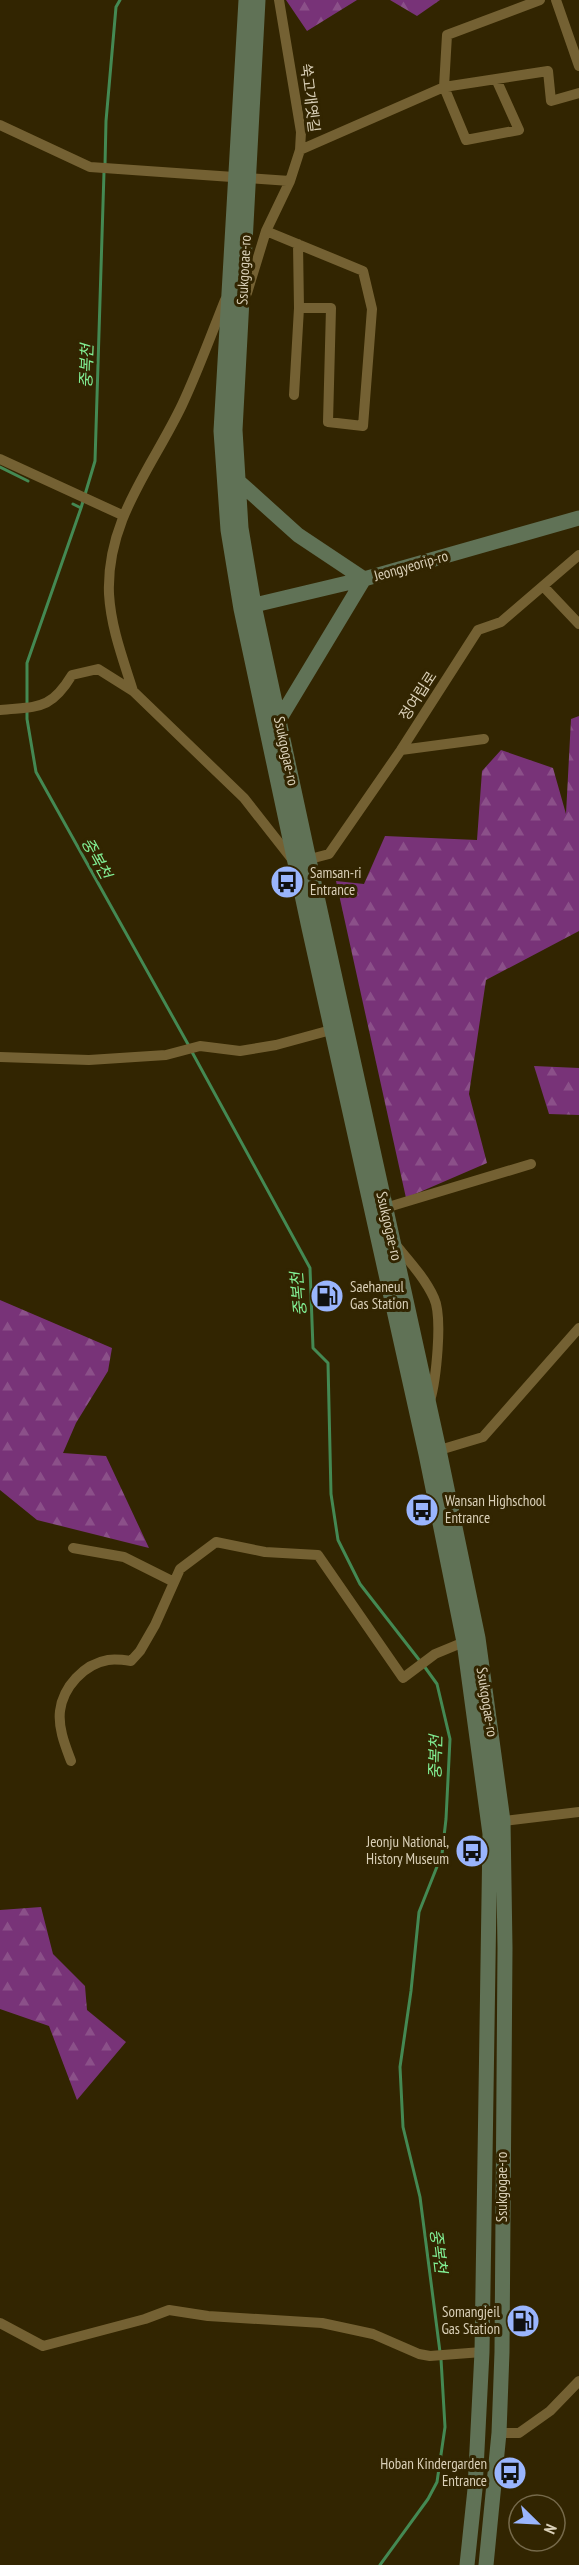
<svg xmlns="http://www.w3.org/2000/svg" width="579" height="2565" viewBox="0 0 579 2565" font-family="'PT Sans Narrow','Noto Sans KR',sans-serif">
<style>
.forest{fill:url(#forest-firs)}
.lines{fill:none;stroke-linecap:round;stroke-linejoin:round}
.stream{stroke:#448953;stroke-width:3}
.street{stroke:#746133;stroke-width:10}
.secondary{stroke:#607256;stroke-width:15}
.labels{text-anchor:middle;stroke-width:6;stroke-linejoin:round;paint-order:stroke}
.street-label{font-size:15px;fill:#dad0b8;stroke:#322501}
.poi-label{font-size:15px;fill:#dad0b8;stroke:#322501;text-anchor:start}
.water-label{font-size:16px;font-style:italic;fill:#82f095;stroke:#322501}
</style>
<defs>
<pattern id="forest-firs" width="22" height="20" patternUnits="userSpaceOnUse" patternTransform="scale(1.5)"><rect width="22" height="20" fill="#783378"/><path d="M5 1l3.5 6h-7zM16 11l3.5 6h-7z" fill="#8b5089"/></pattern>
</defs>
<rect width="100%" height="100%" fill="#322501"/>
<!-- forest -->
<path class="forest" d="M 286,0 L 357,0 L 307,31 Z
M 390,0 L 440,0 L 417,16 Z
M 579,716 L 579,931 L 486,980 L 469,1094 L 487,1163 L 406,1198 L 336,881 L 364,884 L 385,836 L 477,840 L 482,771 L 501,750 L 553,768 L 566,814 L 571,719 Z
M 534,1066 L 579,1068 L 579,1115 L 549,1114 Z
M 0,1300 L 112,1348 L 108,1371 L 76,1423 L 63,1453 L 106,1456 L 149,1548 L 37,1520 L 0,1490 Z
M 41,1907 L 53,1954 L 85,1986 L 87,2010 L 126,2042 L 77,2100 L 49,2026 L 0,2009 L 0,1910 Z"/>
<g class="lines">
<!-- stream -->
<path class="stream" d="M 105,165 L 106,121 L 116,7 L 120,0
M 104,172 L 95,461 L 81,508 L 27,663 L 27,719 L 36,772 L 189,1046
M 0,467 L 28,481
M 73,504 L 81,508
M 192,1052 L 310,1268 L 313,1348 L 328,1363 L 331,1494 L 338,1540 L 360,1584 L 420,1661
M 424,1666 L 437,1684 L 450,1739 L 446,1819 L 442,1854 L 419,1912 L 411,1991 L 400,2067 L 403,2127 L 420,2197 L 440,2352
M 380,2565 L 428,2499 L 437,2482 L 445,2427 L 441,2359"/>
<!-- street -->
<path class="street" d="M 556,0 L 579,66
M 496,79 L 519,130 L 466,140 L 444,87 L 447,35 L 540,0
M 0,125 L 90,167 L 290,181 L 300,150 L 301,132 L 279,0
M 300,150 L 444,87 L 548,71 L 551,101 L 579,93
M 266,231 L 363,271 L 372,309 L 363,426 L 328,422 L 331,308 L 299,308
M 247,293 L 266,231 L 290,181
M 294,395 L 299,308 L 298,244
M 0,459 L 122,515
M 543,586 L 579,624
M 133,691 C 123,659 111,628 109,594 C 106,520 152,468 182,405 C 198,371 211,335 225,300
M 0,710 C 38,706 50,711 72,675 L 98,669 L 133,691 L 244,798 L 295,863 L 329,854 L 401,750 L 478,630 L 501,622 L 579,555
M 401,750 L 484,739
M 0,1057 L 89,1060 L 166,1055 L 200,1046 L 240,1051 L 276,1045 L 331,1030
M 385,1208 L 531,1164
M 395,1244 C 409,1261 425,1278 434,1298 C 443,1317 436,1380 430,1401
M 433,1452 L 483,1437 L 579,1328
M 73,1548 L 124,1557 L 174,1582
M 71,1761 C 65,1745 58,1728 60,1711 C 63,1687 84,1664 108,1660 C 115,1659 124,1660 131,1661 L 140,1651 L 155,1625 L 180,1569 L 216,1542 L 265,1552 L 318,1555 L 403,1678 L 435,1654 L 464,1642
M 496,1822 L 579,1812
M 0,2323 L 43,2346 L 145,2319 L 169,2310 L 208,2316 L 322,2323 L 373,2334 L 419,2354 L 430,2356 L 482,2352
M 499,2433 L 519,2433 L 550,2411 L 579,2381"/>
<!-- secondary -->
<path class="secondary" d="M 246,0 L 221,431 L 228,530 L 241,609 L 309,928 L 426,1454 L 464,1642 L 490,1834 L 482,2352 L 475,2489 L 467,2565
M 258,0 L 235,430 L 241,528 L 254,605 L 309,860 L 439,1450 L 478,1638 L 503,1821 L 505,1948 L 502,2352 L 499,2433 L 486,2565
M 238,481 L 298,535 L 364,579 L 279,720
M 246,607 L 364,579 L 579,518"/>
</g>
<!-- icons -->
<defs>
<symbol id="bus-disc" viewBox="-11 -11 22 22"><circle r="9.5" fill="#9ab5fd" stroke="#322501"/><path d="M-5-6H5V4H4V6H2V4H-2V6H-4V4H-5ZM-3.5-4V0h7V-4ZM-3.5 1.2v1.5H-2V1.2ZM2 1.2v1.5H3.5V1.2Z" fill="#111"/></symbol>
<symbol id="fuel-disc" viewBox="-11 -11 22 22"><circle r="9.5" fill="#9ab5fd" stroke="#322501"/><path d="M-5.5-6h7V0h2V4h1.3V-2.5L3-4.5l.8-.8L6-3V5H2.5V1h-1V6h-7ZM-4.2-4.7v3.2H.2V-4.7Z" fill="#111"/></symbol>
</defs>
<g fill-rule="evenodd">
<use href="#bus-disc" x="268" y="863" width="38" height="38"/>
<use href="#fuel-disc" x="308" y="1277" width="38" height="38"/>
<use href="#bus-disc" x="403" y="1491" width="38" height="38"/>
<use href="#bus-disc" x="453" y="1832" width="38" height="38"/>
<use href="#fuel-disc" x="504" y="2302" width="38" height="38"/>
<use href="#bus-disc" x="491" y="2454" width="38" height="38"/>
</g>
<g class="labels">
<!-- street labels -->
<g class="street-label">
<text transform="translate(310 98) rotate(83)" y="5">쑥고개옛길</text>
<text transform="translate(244 270) rotate(-87)" y="5">Ssukgogae-ro</text>
<text transform="translate(411 566) rotate(-16)" y="5">Jeongyeorip-ro</text>
<text transform="translate(418 696) rotate(-57)" y="5">정여립로</text>
<text transform="translate(286 751) rotate(78)" y="5">Ssukgogae-ro</text>
<text transform="translate(389 1226) rotate(77)" y="5">Ssukgogae-ro</text>
<text transform="translate(487 1702) rotate(81)" y="5">Ssukgogae-ro</text>
<text transform="translate(502 2187) rotate(-90)" y="5">Ssukgogae-ro</text>
</g>
<!-- poi labels -->
<g class="poi-label">
<text x="310" y="878">Samsan-ri<tspan x="310" dy="17">Entrance</tspan></text>
<text x="350" y="1292">Saehaneul<tspan x="350" dy="17">Gas Station</tspan></text>
<text x="445" y="1506">Wansan Highschool<tspan x="445" dy="17">Entrance</tspan></text>
<text x="449" y="1847" text-anchor="end">Jeonju National,<tspan x="449" dy="17">History Museum</tspan></text>
<text x="500" y="2317" text-anchor="end">Somangjeil<tspan x="500" dy="17">Gas Station</tspan></text>
<text x="487" y="2469" text-anchor="end">Hoban Kindergarden<tspan x="487" dy="17">Entrance</tspan></text>
</g>
<!-- water labels -->
<g class="water-label">
<text transform="translate(86 366) rotate(-88)" y="6">중복천</text>
<text transform="translate(97 858) rotate(61)" y="6">중복천</text>
<text transform="translate(298 1294) rotate(-95)" y="6">중복천</text>
<text transform="translate(435 1757) rotate(-89)" y="6">중복천</text>
<text transform="translate(439 2251) rotate(83)" y="6">중복천</text>
</g>
</g>
<!-- north arrow -->
<g transform="translate(537 2523) rotate(114)"><circle r="28" fill="#322501" stroke="#75694a" stroke-width="1.5"/>
<path d="M0-4.5L10 22L0 15L-10 22Z" fill="#9ab5fd"/>
<text y="-9" font-size="16" font-weight="bold" text-anchor="middle" fill="#dad0b8">N</text>
</g>
</svg>
